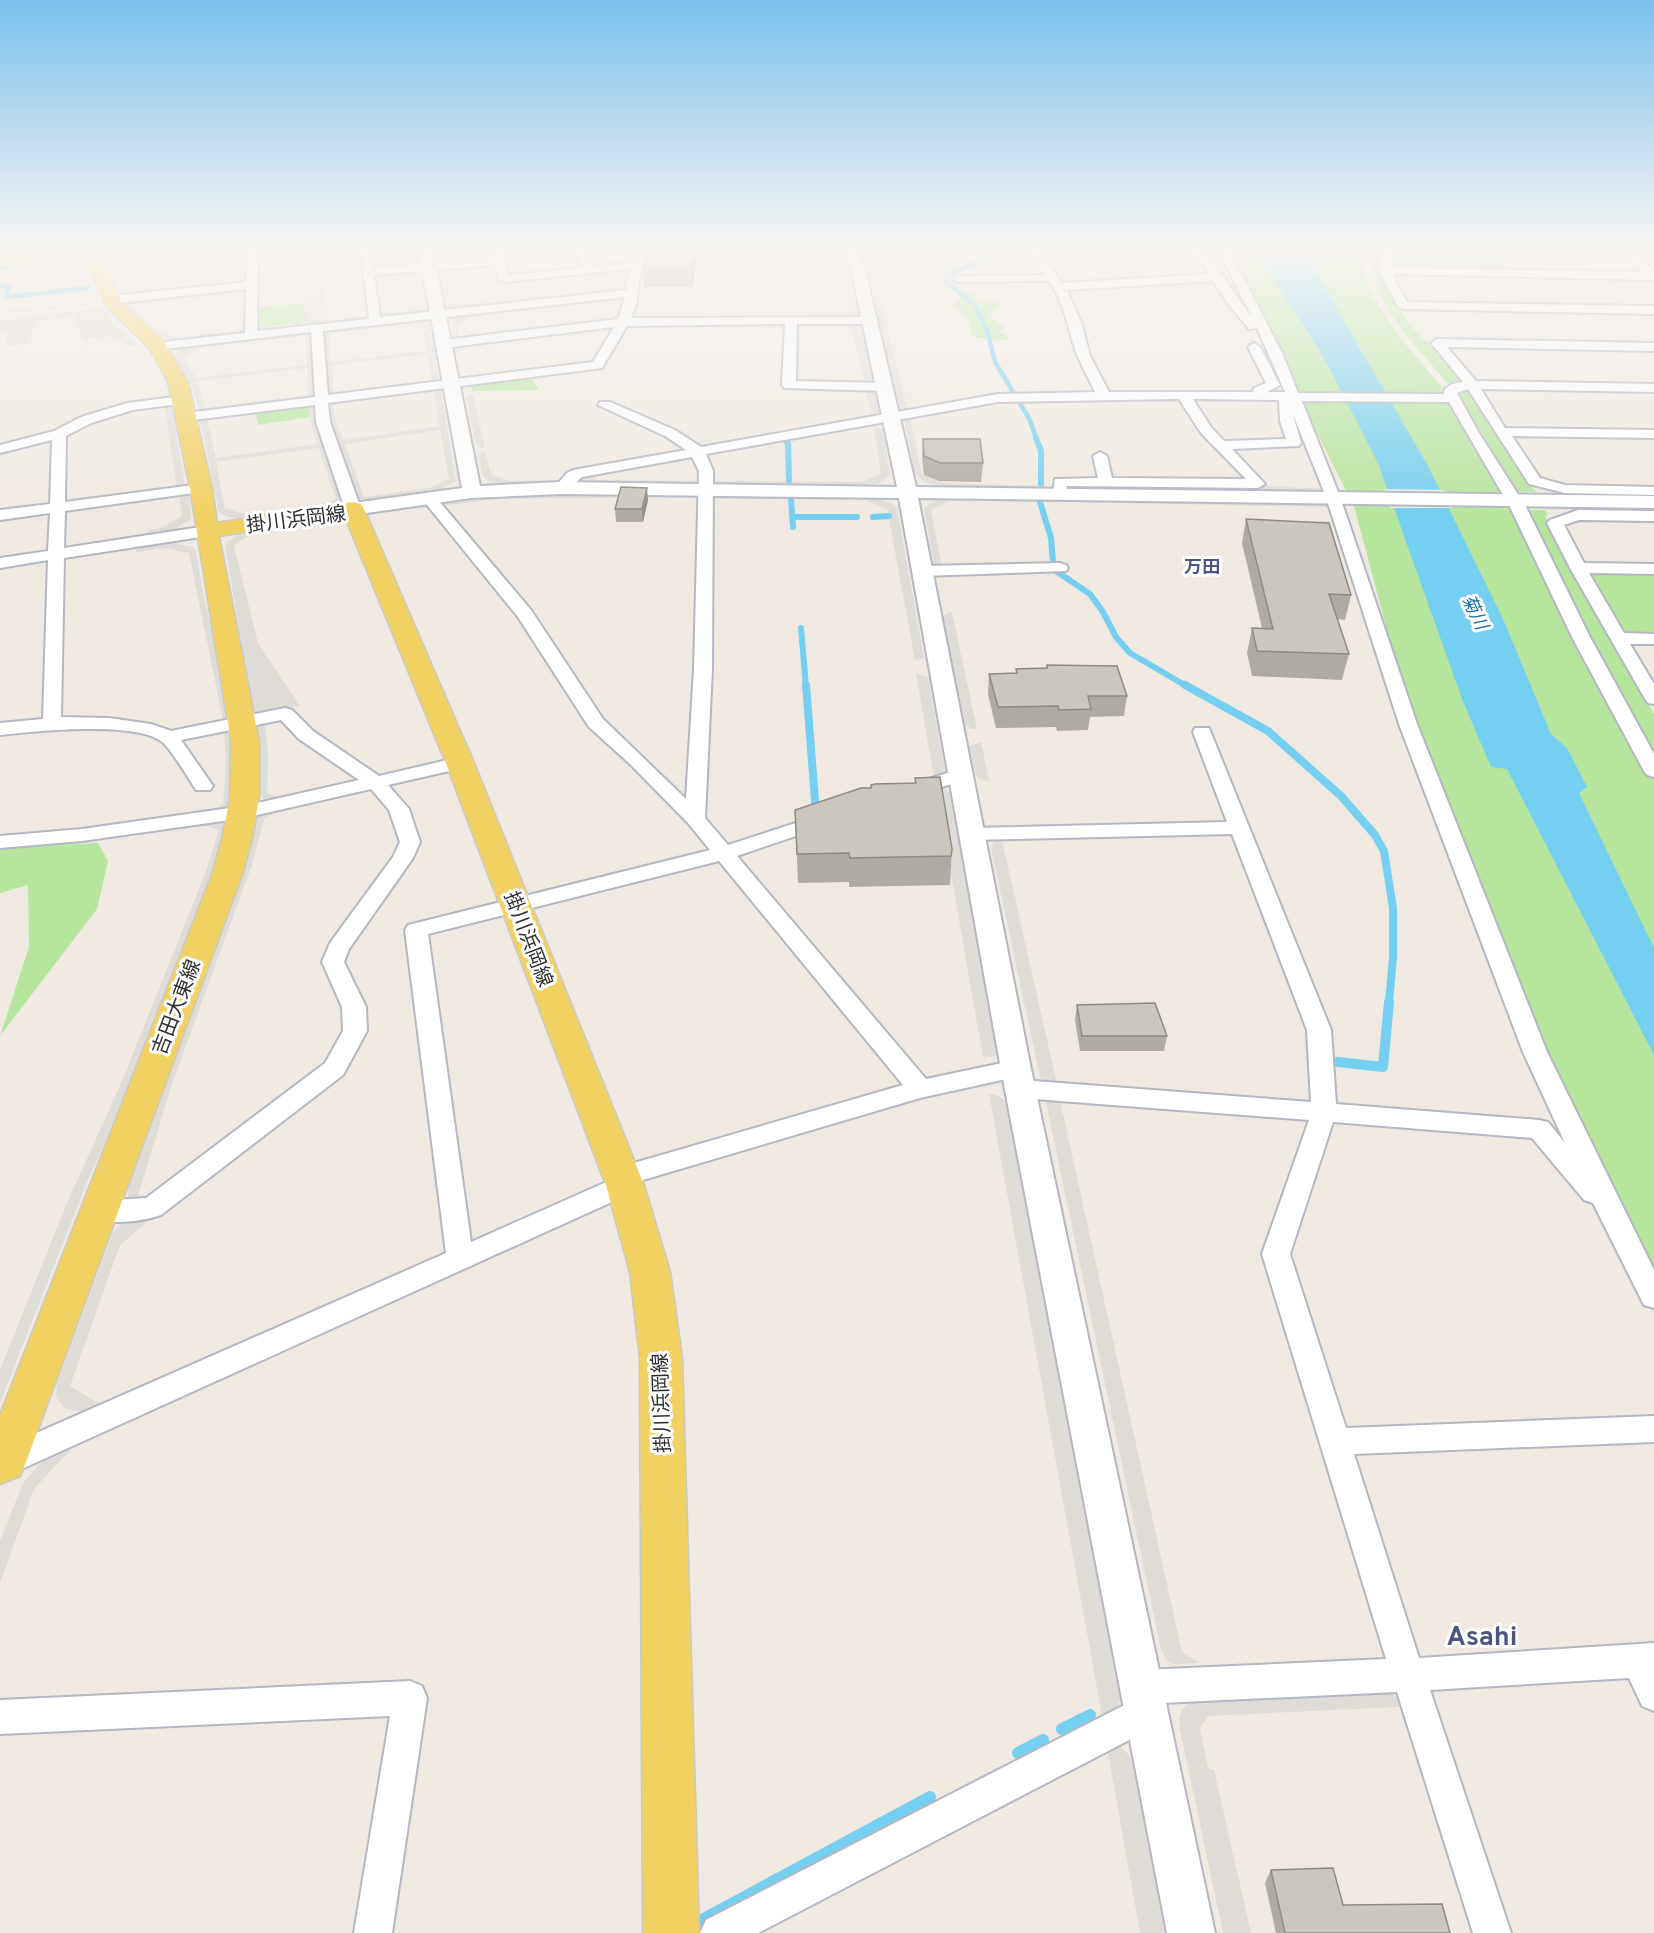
<svg xmlns="http://www.w3.org/2000/svg" width="1654" height="1933" viewBox="0 0 1654 1933" font-family="Overpass,'Noto Sans JP',sans-serif">
<style>
.green{fill:#b6e59e}
.plaza{fill:#dfdcd8;fill-rule:evenodd}
.water{fill:#75cff0}
.pier{fill:#efe9e1}
.lines{fill:none;stroke-linecap:round;stroke-linejoin:round}
.stream-far4{stroke:#75cff0;stroke-width:4.5}
.stream-far3{stroke:#75cff0;stroke-width:6}
.stream-far2{stroke:#75cff0;stroke-width:8}
.stream-far1{stroke:#75cff0;stroke-width:10}
.stream{stroke:#75cff0;stroke-width:12}
.minor-casing{stroke:#b4b7c1;stroke-width:4}
.tertiary-casing{stroke:#b4b7c1;stroke-width:4}
.primary-casing{stroke:#c9c9c9;stroke-width:3}
.minor{fill:#fff;fill-rule:evenodd}
.tertiary{fill:#fff;fill-rule:evenodd}
.primary{fill:#f2d163;fill-rule:evenodd}
.wall{fill:#afaba4}
.shaded-wall{fill:#8e8b86}
.building{fill:#cbc7bf;stroke:#8e8b86;stroke-width:1.5}
.labels{text-anchor:middle;stroke-width:6;stroke-linejoin:round;paint-order:stroke}
.far-neighbourhood-label{font-size:18px;font-weight:bold;fill:#4d5680;stroke:#fff}
.far-water-label{font-size:18px;font-style:italic;fill:#0d6fa3;stroke:#fff}
.street-label{font-size:20px;fill:#2e2e2e;stroke:#fff}
.near-quarter-label{font-size:27px;font-weight:bold;fill:#4d5680;stroke:#fff}
</style>
<rect width="100%" height="100%" fill="#efe9e1"/>
<!-- green -->
<path class="green" d="M 1222,247 L 1369,247 C 1367,255 1363,261 1364,270 C 1368,306 1420,359 1443,389 L 1444,396 L 1503,491 L 1577,636 L 1654,778 L 1654,1268 L 1602,1193 L 1421,758 L 1354,506 Z
M 1377,247 L 1387,247 C 1386,258 1383,274 1386,284 C 1399,325 1440,349 1464,381 L 1454,385 L 1446,382 C 1420,349 1358,292 1377,247 Z
M 1391,247 L 1493,247 L 1513,271 L 1388,269 Z
M 964,292 L 974,294 L 978,303 L 999,303 L 999,307 L 988,315 L 1004,328 L 1000,332 L 1011,339 L 995,341 L 972,336 L 969,321 L 955,306 Z
M 305,303 L 306,321 L 299,324 L 257,327 L 258,307 Z
M 531,377 L 539,390 L 472,391 L 471,386 L 474,384 Z
M 1468,388 L 1528,484 L 1537,492 L 1515,491 L 1458,400 L 1458,391 Z
M 298,405 L 310,409 L 310,417 L 258,425 L 255,411 Z
M 1525,510 L 1545,510 L 1548,515 L 1545,516 L 1654,714 L 1654,754 L 1542,547 Z
M 1595,571 L 1654,572 L 1654,635 L 1623,634 L 1589,573 Z
M 98,843 L 108,861 L 97,909 L 0,1036 L 29,947 L 28,885 L 0,893 L 0,847 Z"/>
<!-- plaza -->
<path class="plaza" d="M 161,247 L 178,247 L 128,252 L 113,259 L 128,296 L 119,295 L 108,270 L 106,258 L 127,251 Z
M 302,247 L 321,247 L 323,266 L 331,266 L 332,277 L 323,278 L 328,321 L 368,315 L 368,318 L 258,330 L 257,327 L 299,324 L 306,321 L 303,279 L 295,279 L 295,269 L 303,268 Z
M 836,247 L 842,247 L 849,270 L 859,316 L 856,318 L 850,318 L 844,273 Z
M 859,247 L 866,247 L 874,271 L 908,412 L 900,409 L 868,273 Z
M 64,257 L 71,257 L 80,260 L 84,275 L 90,281 L 100,300 L 83,306 L 8,313 L 4,311 L 79,304 L 92,300 L 93,298 L 79,276 L 82,275 L 79,261 Z
M 449,267 L 446,269 L 453,301 L 472,305 L 618,289 L 621,287 L 624,270 L 631,269 L 626,288 L 621,291 L 462,308 L 447,305 L 440,269 Z
M 409,271 L 419,271 L 425,310 L 416,314 L 382,316 L 381,313 L 403,313 L 419,305 L 413,272 Z
M 620,297 L 621,300 L 474,316 L 457,324 L 460,337 L 466,339 L 454,339 L 450,321 L 453,318 L 464,315 Z
M 126,302 L 132,302 L 146,319 L 163,334 L 184,337 L 244,329 L 244,331 L 179,340 L 165,339 L 157,336 L 128,308 Z
M 95,308 L 107,309 L 109,321 L 138,344 L 130,347 L 121,341 L 108,339 L 91,343 L 84,347 L 83,343 L 117,338 L 115,336 L 82,340 L 75,315 L 34,323 L 35,330 L 21,332 L 32,332 L 32,335 L 30,336 L 33,341 L 27,344 L 7,346 L 6,332 L 0,333 L 0,321 Z
M 410,321 L 429,324 L 439,382 L 428,384 L 432,381 L 427,354 L 332,365 L 333,391 L 346,394 L 328,392 L 324,333 ZM 403,324 L 423,329 L 427,351 L 331,362 L 329,334 Z
M 851,322 L 861,324 L 879,413 L 872,419 Z
M 303,333 L 311,336 L 314,393 L 310,398 L 301,400 L 309,395 L 307,368 L 198,381 L 205,409 L 210,411 L 199,411 L 190,381 L 173,354 L 189,346 ZM 301,336 L 306,337 L 307,365 L 196,378 L 184,358 L 201,347 Z
M 428,389 L 441,390 L 456,481 L 440,489 L 367,500 L 359,499 L 330,421 L 330,404 L 343,400 L 334,406 L 336,421 L 343,440 L 439,426 L 434,391 ZM 440,430 L 449,478 L 430,488 L 364,497 L 345,444 Z
M 468,394 L 473,394 L 485,448 L 478,447 L 476,444 L 466,396 Z
M 164,404 L 171,405 L 185,484 L 177,488 Z
M 298,405 L 315,407 L 316,423 L 342,501 L 335,505 L 248,519 L 231,518 L 219,513 L 200,419 L 212,416 L 207,419 L 216,458 L 317,444 L 311,423 L 310,409 ZM 319,448 L 336,499 L 331,502 L 251,515 L 225,509 L 216,462 Z
M 910,417 L 922,475 L 944,483 L 1046,486 L 1041,488 L 943,486 L 925,483 L 915,474 L 904,419 Z
M 874,426 L 883,429 L 890,476 L 879,483 L 863,485 L 715,484 L 711,481 L 862,482 L 881,473 Z
M 485,451 L 491,475 L 511,481 L 558,480 L 550,484 L 507,484 L 490,482 L 483,476 L 478,455 Z
M 591,473 L 596,480 L 698,481 L 696,484 L 582,482 L 579,480 L 580,476 Z
M 1077,485 L 1268,486 L 1323,489 L 1320,492 L 1077,489 L 1073,487 Z
M 179,493 L 189,495 L 191,519 L 175,529 L 148,535 L 148,530 L 161,528 L 182,516 Z
M 581,493 L 697,495 L 700,497 L 497,499 L 364,515 L 368,512 L 466,498 Z
M 715,495 L 873,497 L 893,504 L 897,508 L 924,658 L 915,660 L 887,509 L 866,500 L 711,499 Z
M 945,498 L 1045,500 L 1047,502 L 950,501 L 931,510 L 942,568 L 934,565 L 924,508 L 929,503 Z
M 1069,499 L 1324,503 L 1328,507 L 1068,502 Z
M 1525,506 L 1654,507 L 1654,512 L 1525,509 Z
M 342,517 L 345,521 L 339,519 L 254,533 L 234,545 L 258,643 L 300,706 L 258,713 L 254,711 L 244,661 L 225,544 L 242,532 Z
M 173,543 L 193,547 L 196,552 L 205,602 L 220,657 L 230,717 L 227,720 L 223,720 L 189,553 L 163,548 L 136,552 L 136,548 Z
M 948,612 L 952,612 L 977,729 L 971,729 L 964,724 L 943,616 Z
M 916,673 L 928,677 L 945,771 L 944,774 L 934,779 Z
M 265,722 L 268,755 L 267,793 L 279,797 L 269,799 L 263,799 L 258,793 L 257,729 L 258,725 Z
M 224,730 L 233,732 L 230,805 L 214,810 L 223,803 L 226,762 Z
M 981,742 L 989,781 L 981,780 L 976,776 L 969,746 Z
M 942,787 L 949,791 L 997,1047 L 997,1054 L 993,1057 L 983,1057 L 936,788 Z
M 280,810 L 264,819 L 252,865 L 172,1084 L 137,1199 L 131,1199 L 128,1197 L 128,1189 L 160,1086 L 255,818 L 260,814 Z
M 215,823 L 227,826 L 226,838 L 130,1088 L 87,1182 L 0,1403 L 0,1370 L 67,1203 L 122,1081 L 206,871 L 219,830 L 201,825 Z
M 1002,840 L 1057,1084 L 1046,1082 L 1040,1077 L 991,847 L 994,842 Z
M 989,1094 L 997,1095 L 1006,1101 L 1120,1698 L 1118,1711 L 1103,1721 Z
M 1050,1099 L 1069,1099 L 1061,1105 L 1182,1652 L 1200,1663 L 1173,1664 L 1167,1661 L 1161,1650 L 1046,1103 Z
M 148,1221 L 120,1245 L 70,1386 L 105,1407 L 82,1412 L 64,1408 L 56,1396 L 57,1383 L 113,1232 L 123,1222 Z
M 76,1444 L 34,1489 L 0,1583 L 0,1541 L 23,1483 L 43,1461 Z
M 1391,1692 L 1397,1698 L 1400,1707 L 1208,1716 L 1200,1728 L 1208,1768 L 1214,1770 L 1251,1933 L 1223,1933 L 1179,1725 L 1180,1715 L 1185,1706 L 1194,1699 Z
M 1106,1742 L 1121,1747 L 1130,1756 L 1134,1765 L 1165,1933 L 1140,1933 Z"/>
<!-- water -->
<path class="water" d="M 1269,247 L 1311,247 L 1317,274 L 1428,466 L 1503,619 L 1551,734 L 1567,748 L 1587,787 L 1579,793 L 1654,948 L 1654,1055 L 1507,769 L 1491,767 L 1462,699 L 1378,463 L 1324,358 L 1261,260 Z"/>
<!-- pier -->
<path class="pier" d="M 1384,489 L 1444,490 L 1453,508 L 1390,508 Z"/>
<g class="lines">
<!-- stream-far4 -->
<path class="stream-far4" d="M 990,247 L 981,261 L 947,275 L 944,280 L 974,304 L 987,330 L 995,362 L 1029,418 L 1037,440
M 0,267 L 7,268
M 0,286 L 9,286 L 7,297 L 87,288"/>
<!-- stream-far3 -->
<path class="stream-far3" d="M 1036,438 L 1041,451 L 1041,484
M 784,439 L 788,443 L 789,481
M 791,499 L 793,527
M 1040,502 L 1051,538 L 1053,563 L 1056,571 L 1090,594 L 1103,612 L 1116,637 L 1130,653 L 1188,687
M 793,517 L 857,517
M 873,517 L 889,516
M 801,628 L 806,687"/>
<!-- stream-far2 -->
<path class="stream-far2" d="M 806,685 L 816,813
M 1185,685 L 1268,731 L 1341,796 L 1375,835 L 1384,851 L 1393,908 L 1393,957 L 1389,1003"/>
<!-- stream-far1 -->
<path class="stream-far1" d="M 1338,1062 L 1383,1067 L 1389,1002"/>
<!-- stream -->
<path class="stream" d="M 1062,1729 L 1090,1715
M 1018,1753 L 1043,1740
M 700,1921 L 930,1797"/>
<defs>
<path id="minor" d="M 248,247 L 258,247 L 257,331 L 369,319 L 360,247 L 370,247 L 373,268 L 493,258 L 490,247 L 501,247 L 509,275 L 582,268 L 574,247 L 585,247 L 593,266 L 637,262 L 646,247 L 657,247 L 640,275 L 636,305 L 631,318 L 873,317 L 875,320 L 869,324 L 797,324 L 796,381 L 884,383 L 891,387 L 884,391 L 784,388 L 782,385 L 785,324 L 627,326 L 602,368 L 328,403 L 330,422 L 361,509 L 353,514 L 345,509 L 316,422 L 315,405 L 186,421 L 179,417 L 186,413 L 315,397 L 311,332 L 158,350 L 152,346 L 154,343 L 245,333 L 246,289 L 111,304 L 105,300 L 111,296 L 246,282 ZM 495,265 L 499,279 L 505,282 L 632,269 L 628,275 L 626,290 L 380,317 L 374,275 ZM 625,297 L 618,319 L 444,340 L 438,344 L 444,348 L 614,327 L 593,362 L 328,395 L 323,331 Z
M 1025,247 L 1036,247 L 1062,283 L 1209,274 L 1202,263 L 1182,247 C 1186,247 1192,247 1196,248 C 1214,256 1237,300 1252,317 L 1217,247 L 1228,247 L 1283,355 L 1298,393 L 1444,394 L 1445,389 L 1452,384 L 1463,382 L 1431,343 L 1437,339 L 1654,343 L 1654,351 L 1447,347 L 1476,381 L 1654,384 L 1654,392 L 1481,389 L 1505,428 L 1654,430 L 1654,438 L 1512,436 L 1540,478 L 1565,485 L 1654,487 L 1654,495 L 1565,493 L 1529,484 L 1468,389 L 1457,393 L 1479,433 L 1526,507 L 1590,637 L 1654,754 L 1654,777 L 1647,775 L 1644,771 L 1572,637 L 1510,507 L 1449,402 L 1302,401 L 1340,497 L 1417,724 L 1547,1052 L 1654,1270 L 1654,1308 L 1644,1305 L 1593,1203 L 1584,1200 L 1532,1138 L 1333,1122 L 1290,1254 L 1346,1428 L 1654,1416 L 1654,1442 L 1354,1454 L 1419,1658 L 1654,1643 L 1654,1711 L 1642,1706 L 1629,1678 L 1430,1690 L 1511,1933 L 1473,1933 L 1397,1692 L 1162,1703 L 1165,1712 L 1160,1724 L 758,1933 L 700,1933 L 706,1920 L 1134,1700 L 1131,1699 L 1126,1687 L 1131,1675 L 1143,1670 L 1386,1659 L 1262,1254 L 1309,1120 L 1021,1098 L 1012,1095 L 1009,1089 L 1012,1083 L 1021,1080 L 1311,1102 L 1307,1030 L 1232,834 L 970,840 L 963,838 L 960,834 L 963,830 L 970,828 L 1227,822 L 1193,732 L 1195,728 L 1209,728 L 1331,1030 L 1336,1104 L 1539,1120 L 1548,1122 L 1565,1143 L 1523,1052 L 1399,724 L 1326,497 L 1293,414 L 1301,443 L 1299,446 L 1232,449 L 1265,484 L 1258,488 L 1067,486 L 1065,496 L 1055,496 L 1053,493 L 1055,479 L 1098,478 L 1093,456 L 1100,452 L 1107,456 L 1112,478 L 1246,479 L 1201,433 L 1179,399 L 998,402 L 706,454 L 713,471 L 712,669 L 705,818 L 728,845 L 817,816 L 831,816 L 834,820 L 831,824 L 737,856 L 926,1079 L 1016,1060 L 1025,1063 L 1028,1069 L 1025,1075 L 920,1098 L 636,1182 L 638,1185 L 634,1192 L 15,1472 L 4,1476 L 0,1474 L 0,1449 L 446,1253 L 405,930 L 408,925 L 710,850 L 688,823 L 630,764 L 589,727 L 518,617 L 423,500 L 421,497 L 423,494 L 433,494 L 531,610 L 603,719 L 686,799 L 694,669 L 699,471 L 692,457 L 582,477 L 566,491 L 556,491 L 554,488 L 567,473 L 573,470 L 686,450 L 665,436 L 598,405 L 600,402 L 610,402 L 675,430 L 701,447 L 998,394 L 1095,392 C 1090,381 1083,369 1078,357 C 1067,330 1067,307 1049,281 L 958,282 L 952,279 L 958,276 L 1044,275 ZM 1213,281 L 1229,305 L 1249,329 L 1257,328 L 1285,392 L 1267,392 L 1280,385 L 1260,347 L 1254,343 L 1248,347 L 1266,383 L 1254,388 L 1253,392 L 1109,392 L 1090,356 L 1082,325 L 1067,290 ZM 1193,399 L 1279,400 L 1280,421 L 1286,439 L 1224,441 L 1211,427 ZM 719,861 L 903,1085 L 613,1169 L 609,1176 L 611,1180 L 471,1242 L 428,934 Z
M 1383,247 L 1393,247 L 1391,268 L 1643,272 L 1619,247 L 1631,247 L 1654,271 L 1654,280 L 1394,274 L 1395,281 L 1407,302 L 1654,306 L 1654,314 L 1403,309 L 1397,305 L 1379,271 Z
M 182,396 L 189,400 L 187,403 L 133,410 L 91,423 L 66,436 L 65,502 L 201,484 L 208,488 L 201,492 L 65,511 L 64,548 L 207,526 L 215,531 L 207,536 L 64,558 L 61,717 L 109,718 L 151,724 L 171,731 L 285,708 L 292,710 L 313,731 L 379,776 L 460,757 L 467,759 L 470,763 L 467,767 L 388,785 L 409,809 L 420,842 L 413,858 L 349,949 L 344,962 L 366,1007 L 367,1031 L 343,1075 L 161,1215 C 141,1222 109,1225 89,1218 L 85,1211 L 89,1204 L 98,1201 L 146,1198 L 325,1063 L 343,1031 L 342,1007 L 322,962 L 330,943 L 393,857 L 400,842 L 389,810 L 371,789 L 244,818 L 82,841 L 0,848 L 0,836 L 82,829 L 244,806 L 359,780 L 299,739 L 281,720 L 181,740 L 213,786 L 210,790 L 196,790 C 189,779 170,747 161,741 C 133,721 35,731 0,735 L 0,723 L 43,719 L 48,560 L 0,568 L 0,558 L 48,551 L 50,513 L 0,520 L 0,510 L 50,504 L 52,440 L 0,453 L 0,445 L 54,431 L 81,417 L 127,403 Z
M 1578,510 L 1654,511 L 1654,521 L 1579,520 L 1564,525 L 1584,563 L 1654,564 L 1654,574 L 1589,573 L 1624,633 L 1654,634 L 1654,644 L 1630,644 L 1654,684 L 1654,704 L 1648,703 L 1645,699 L 1570,568 L 1547,523 L 1550,520 Z
M 1060,563 L 1066,565 L 1068,568 L 1066,571 L 922,576 L 914,571 L 922,566 Z
M 959,769 L 966,771 L 969,775 L 966,779 L 912,797 L 905,795 L 902,791 L 905,787 Z
M 410,1681 L 422,1686 L 427,1698 L 392,1933 L 354,1933 L 390,1716 L 0,1734 L 0,1700 Z"/>
<path id="tertiary" d="M 89,247 L 137,247 C 129,254 91,258 84,251 Z
M 418,247 L 432,247 L 480,486 L 561,482 L 897,487 L 851,269 L 843,247 L 857,247 L 865,269 L 916,487 L 1654,496 L 1654,508 L 918,498 L 1031,1069 L 1215,1933 L 1167,1933 L 1001,1069 L 899,498 L 561,494 L 471,498 L 353,515 L 346,513 L 343,509 L 346,505 L 353,503 L 462,488 Z"/>
<path id="primary" d="M 78,247 L 98,247 L 121,302 L 164,342 L 188,382 L 212,488 L 217,523 L 353,502 L 361,504 L 364,509 L 474,763 L 644,1185 L 670,1272 L 682,1358 L 699,1933 L 643,1933 L 640,1358 L 630,1272 L 606,1185 L 446,763 L 345,517 L 219,536 L 259,741 L 259,797 L 253,834 L 243,872 L 26,1462 L 20,1476 L 0,1484 L 0,1415 L 213,872 L 223,834 L 230,797 L 231,741 L 190,488 L 168,382 L 150,349 L 104,304 L 85,256 L 0,265 L 0,255 Z"/>
</defs>
<!-- minor casing -->
<use href="#minor" class="minor-casing"/>
<!-- tertiary casing -->
<use href="#tertiary" class="tertiary-casing"/>
<!-- primary casing -->
<use href="#primary" class="primary-casing"/>
<!-- minor -->
<use href="#minor" class="minor"/>
<!-- tertiary -->
<use href="#tertiary" class="tertiary"/>
<!-- primary -->
<use href="#primary" class="primary"/>
</g>
<!-- wall -->
<path class="wall" d="M 696,265 L 692,287 L 644,287 L 643,268 Z
M 923,439 L 983,463 L 981,482 L 939,481 L 924,475 L 922,457 Z
M 648,500 L 643,522 L 616,522 L 615,509 Z
M 1246,519 L 1351,595 L 1345,620 L 1337,619 L 1349,654 L 1342,680 L 1252,676 L 1247,653 L 1252,628 L 1262,628 L 1242,543 Z
M 1047,665 L 1127,696 L 1124,716 L 1090,717 L 1088,730 L 1057,731 L 1056,727 L 996,728 L 988,694 L 989,674 L 1016,673 L 1016,669 L 1046,668 Z
M 915,778 L 952,849 L 950,885 L 849,887 L 849,882 L 798,883 L 795,810 L 871,788 L 915,783 Z
M 1077,1005 L 1167,1036 L 1164,1051 L 1080,1051 L 1075,1020 Z
M 1271,1870 L 1343,1905 L 1450,1933 L 1276,1933 L 1265,1883 Z"/>
<!-- shaded-wall -->
<path class="shaded-wall" d="M 695,247 L 696,265 L 692,287 L 691,267 Z
M 647,488 L 648,500 L 643,522 L 642,509 Z"/>
<!-- building -->
<path class="building" d="M 648,247 L 694,247 L 691,267 L 643,268 Z
M 923,439 L 980,439 L 983,463 L 940,463 L 924,456 Z
M 621,487 L 647,488 L 642,509 L 615,509 Z
M 1246,519 L 1329,523 L 1351,595 L 1329,594 L 1349,654 L 1257,651 L 1252,628 L 1273,629 Z
M 1047,665 L 1117,666 L 1127,696 L 1088,696 L 1091,709 L 1059,710 L 1058,706 L 998,707 L 989,674 L 1017,673 L 1016,669 L 1047,668 Z
M 940,777 L 952,849 L 951,856 L 850,858 L 849,853 L 797,854 L 795,810 L 861,788 L 871,788 L 871,785 L 875,784 L 916,783 L 915,778 Z
M 1155,1003 L 1167,1036 L 1082,1036 L 1077,1005 Z
M 1333,1868 L 1343,1905 L 1442,1904 L 1450,1933 L 1285,1933 L 1271,1870 Z"/>
<!-- sky -->
<linearGradient id="sky" x2="0" y2="1"><stop stop-color="#7abfeb"/><stop offset="0.48" stop-color="#f8f5f2"/><stop offset="1" stop-color="#f8f5f2" stop-opacity="0"/></linearGradient>
<rect width="1654" height="518" fill="url(#sky)"/>
<g class="labels">
<!-- far-neighbourhood labels -->
<g class="far-neighbourhood-label">
<text x="1202" y="573">万田</text>
</g>
<!-- far-water labels -->
<g class="far-water-label">
<text transform="translate(1475 612) rotate(64)" y="6">菊川</text>
</g>
<!-- street labels -->
<g class="street-label">
<text transform="translate(296 519) rotate(-7)" y="7">掛川浜岡線</text>
<text transform="translate(529 939) rotate(69)" y="7">掛川浜岡線</text>
<text transform="translate(176 1007) rotate(-69)" y="7">吉田大東線</text>
<text transform="translate(661 1403) rotate(-92)" y="7">掛川浜岡線</text>
</g>
<!-- near-quarter labels -->
<g class="near-quarter-label">
<text x="1482" y="1645">Asahi</text>
</g>
</g>
</svg>
